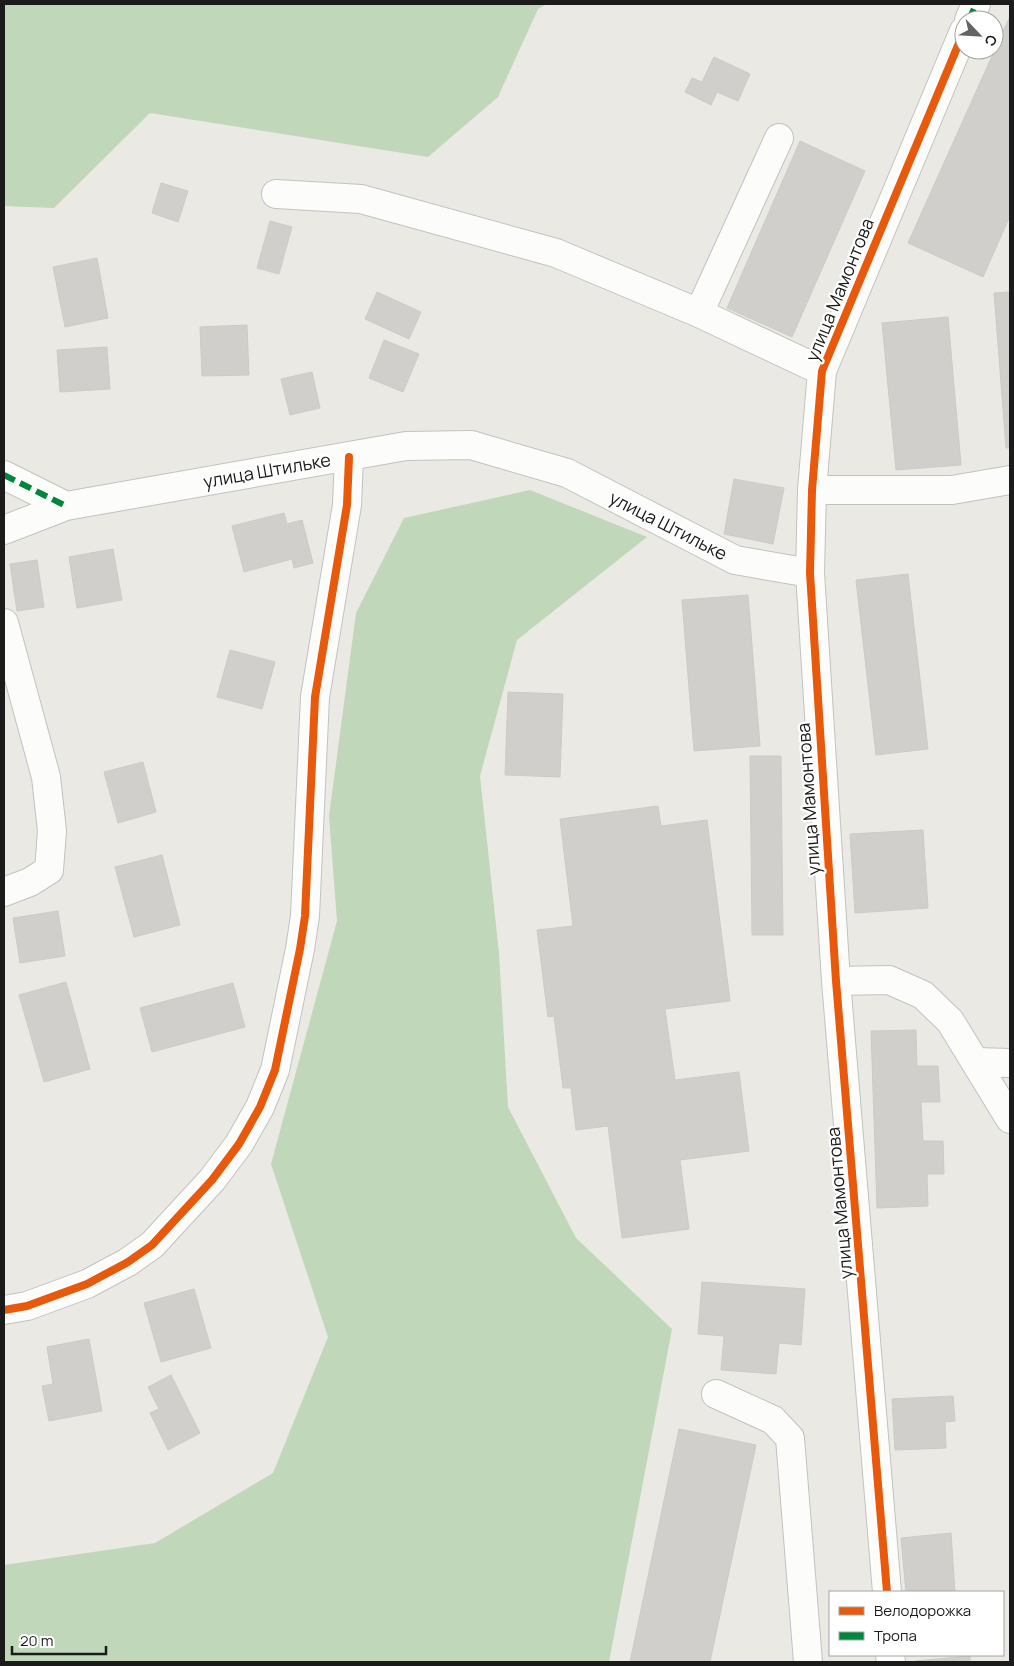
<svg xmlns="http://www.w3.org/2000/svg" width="1014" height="1666" viewBox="0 0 1014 1666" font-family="Manrope,sans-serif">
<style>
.forest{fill:#c0d8b9}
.building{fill:#d1cfcb;stroke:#cdcbc5}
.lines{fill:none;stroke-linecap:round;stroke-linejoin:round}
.minor-casing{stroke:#c2c2c0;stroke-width:30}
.minor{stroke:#fcfcfb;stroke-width:28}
.quiet{stroke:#00873e;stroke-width:6;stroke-dasharray:12 6;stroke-linecap:butt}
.cycleway-casing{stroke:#fff;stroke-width:11}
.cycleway{stroke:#e8590c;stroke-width:8}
.labels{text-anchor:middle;stroke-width:4.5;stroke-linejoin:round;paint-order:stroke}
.street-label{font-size:18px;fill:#1b1b1b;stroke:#fff}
</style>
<rect width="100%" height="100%" fill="#eae9e4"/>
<!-- forest -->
<path class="forest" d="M 4,4 L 547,4 L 538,9 L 498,97 L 428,157 L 150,113 L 54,208 L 4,206 Z
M 530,490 L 647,537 L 517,640 L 480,776 L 499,953 L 508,1107 L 576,1238 L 672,1329 L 609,1662 L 4,1662 L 4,1565 L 155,1543 L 273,1473 L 328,1337 L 271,1164 L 337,921 L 329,816 L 356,613 L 404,518 Z"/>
<!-- building -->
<path class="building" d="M 1010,16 L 1010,216 L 983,277 L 908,243 Z
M 714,57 L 750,74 L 738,101 L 717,92 L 711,105 L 685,92 L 692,78 L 702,82 Z
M 800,141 L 865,171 L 792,337 L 727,308 Z
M 161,183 L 188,191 L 178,222 L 152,213 Z
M 270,221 L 292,227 L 279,274 L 257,268 Z
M 97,258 L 108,318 L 65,327 L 53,267 Z
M 377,292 L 421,312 L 409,339 L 365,319 Z
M 1010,292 L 1010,448 L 1006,448 L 994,293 Z
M 948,317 L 961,465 L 896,470 L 882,323 Z
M 247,325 L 249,375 L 202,376 L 200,327 Z
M 384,340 L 419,354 L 403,392 L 369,378 Z
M 107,347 L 110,389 L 60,392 L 57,350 Z
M 312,372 L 320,408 L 290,415 L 281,379 Z
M 734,479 L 784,488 L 773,544 L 724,534 Z
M 284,513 L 287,524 L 302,520 L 313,563 L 294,568 L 292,559 L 244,572 L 232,526 Z
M 113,549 L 122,600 L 77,608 L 69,557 Z
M 37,560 L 44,607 L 17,611 L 10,564 Z
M 908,574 L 928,749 L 876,755 L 856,580 Z
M 748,595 L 760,746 L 694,751 L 682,600 Z
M 230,650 L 275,662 L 262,709 L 217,697 Z
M 508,692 L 563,694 L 560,777 L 505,775 Z
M 750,756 L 781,756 L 783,935 L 752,935 Z
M 143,762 L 156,812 L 118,823 L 104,772 Z
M 658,806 L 661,826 L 707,820 L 730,1001 L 665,1009 L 675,1080 L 739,1072 L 749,1151 L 680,1160 L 689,1229 L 622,1238 L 608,1126 L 576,1130 L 571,1088 L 563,1088 L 554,1016 L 548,1017 L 537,930 L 573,926 L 560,819 Z
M 923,830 L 928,908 L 855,913 L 850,834 Z
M 162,855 L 180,925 L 134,937 L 115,867 Z
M 58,911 L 65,956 L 20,963 L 13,918 Z
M 66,982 L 90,1069 L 44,1082 L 19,995 Z
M 233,983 L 245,1027 L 152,1052 L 140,1008 Z
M 916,1030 L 917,1066 L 938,1066 L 940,1102 L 921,1102 L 923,1141 L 943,1141 L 944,1174 L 927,1174 L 928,1206 L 877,1208 L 871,1031 Z
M 702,1282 L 805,1289 L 801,1345 L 779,1343 L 776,1374 L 721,1370 L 724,1336 L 698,1334 Z
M 194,1289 L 211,1348 L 161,1362 L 144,1303 Z
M 89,1339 L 102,1411 L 49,1421 L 42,1386 L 53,1384 L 47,1347 Z
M 171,1375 L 200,1433 L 168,1450 L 150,1413 L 159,1409 L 148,1387 Z
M 953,1396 L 955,1421 L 945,1422 L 946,1448 L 895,1450 L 892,1399 Z
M 679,1429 L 756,1445 L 710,1662 L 630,1662 Z
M 951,1533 L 955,1592 L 906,1592 L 901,1538 Z
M 970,1656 L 970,1662 L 915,1662 L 915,1661 Z"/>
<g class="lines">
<defs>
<path id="minor" d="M 969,20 L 976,4
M 276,194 L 361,199 L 556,253 L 699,313 L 822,371
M 699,313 L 779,138
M 4,475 L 66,506
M 812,490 L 952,490 L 1010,480
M 4,530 L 66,506 L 406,446 L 471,445 L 567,473 L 735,560 L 810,573
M 4,623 L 46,777 L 52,831 L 49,870 L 30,882 L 4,892
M 836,981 L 889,980 L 923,995 L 950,1021 L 1010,1119
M 976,1062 L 1010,1063
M 4,1310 L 27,1306 L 87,1284 L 128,1262 L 152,1245 L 212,1180 L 239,1144 L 260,1107 L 275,1070 L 300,949 L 305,916 L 315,697 L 347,505 L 349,457
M 716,1394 L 773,1420 L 790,1438 L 808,1662
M 887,1592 L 836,981 L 810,573 L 812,490 L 822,371 L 964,31
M 890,1655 L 891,1662"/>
</defs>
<!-- minor casing -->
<use href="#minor" class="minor-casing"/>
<!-- minor -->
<use href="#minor" class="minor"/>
<!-- quiet -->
<path class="quiet" d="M 969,20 L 976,4
M 4,475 L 66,506"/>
<defs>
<path id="cycleway" d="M 4,1310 L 27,1306 L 87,1284 L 128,1262 L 152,1245 L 212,1180 L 239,1144 L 260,1107 L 275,1070 L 300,949 L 305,916 L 315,697 L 347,505 L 349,457
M 887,1592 L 836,981 L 810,573 L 812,490 L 822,371 L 964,31"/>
</defs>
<!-- cycleway casing -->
<use href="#cycleway" class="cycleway-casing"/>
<!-- cycleway -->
<use href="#cycleway" class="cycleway"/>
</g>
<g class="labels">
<!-- street labels -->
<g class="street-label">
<text transform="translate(840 290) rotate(-68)" y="6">улица Мамонтова</text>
<text transform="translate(267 471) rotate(-10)" y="6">улица Штильке</text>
<text transform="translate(668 526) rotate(27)" y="6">улица Штильке</text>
<text transform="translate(809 799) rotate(-94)" y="6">улица Мамонтова</text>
<text transform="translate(840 1203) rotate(-95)" y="6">улица Мамонтова</text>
</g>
</g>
<!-- border -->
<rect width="1014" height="1666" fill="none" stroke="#1b1b1b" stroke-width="10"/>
<!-- legend -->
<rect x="829" y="1591" width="175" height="65" fill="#ffffff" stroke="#a4a4a4"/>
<rect x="839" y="1607" width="25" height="8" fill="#e8590c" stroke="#a4a4a4"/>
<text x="874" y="1616" font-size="15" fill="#1b1b1b">Велодорожка</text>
<rect x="839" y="1632" width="25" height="8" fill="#00873e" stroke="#a4a4a4"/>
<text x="874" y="1641" font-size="15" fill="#1b1b1b">Тропа</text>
<!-- north arrow -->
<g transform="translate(979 35) rotate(115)"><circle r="24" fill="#ffffff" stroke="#a4a4a4"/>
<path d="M0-4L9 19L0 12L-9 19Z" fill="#636361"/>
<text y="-8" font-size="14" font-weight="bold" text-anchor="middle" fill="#1b1b1b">С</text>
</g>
<!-- scale -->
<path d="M12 1646v8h94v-8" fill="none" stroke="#1b1b1b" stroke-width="2.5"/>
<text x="20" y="1646" font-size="15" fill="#1b1b1b" stroke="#ffffff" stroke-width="4" paint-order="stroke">20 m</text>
</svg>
